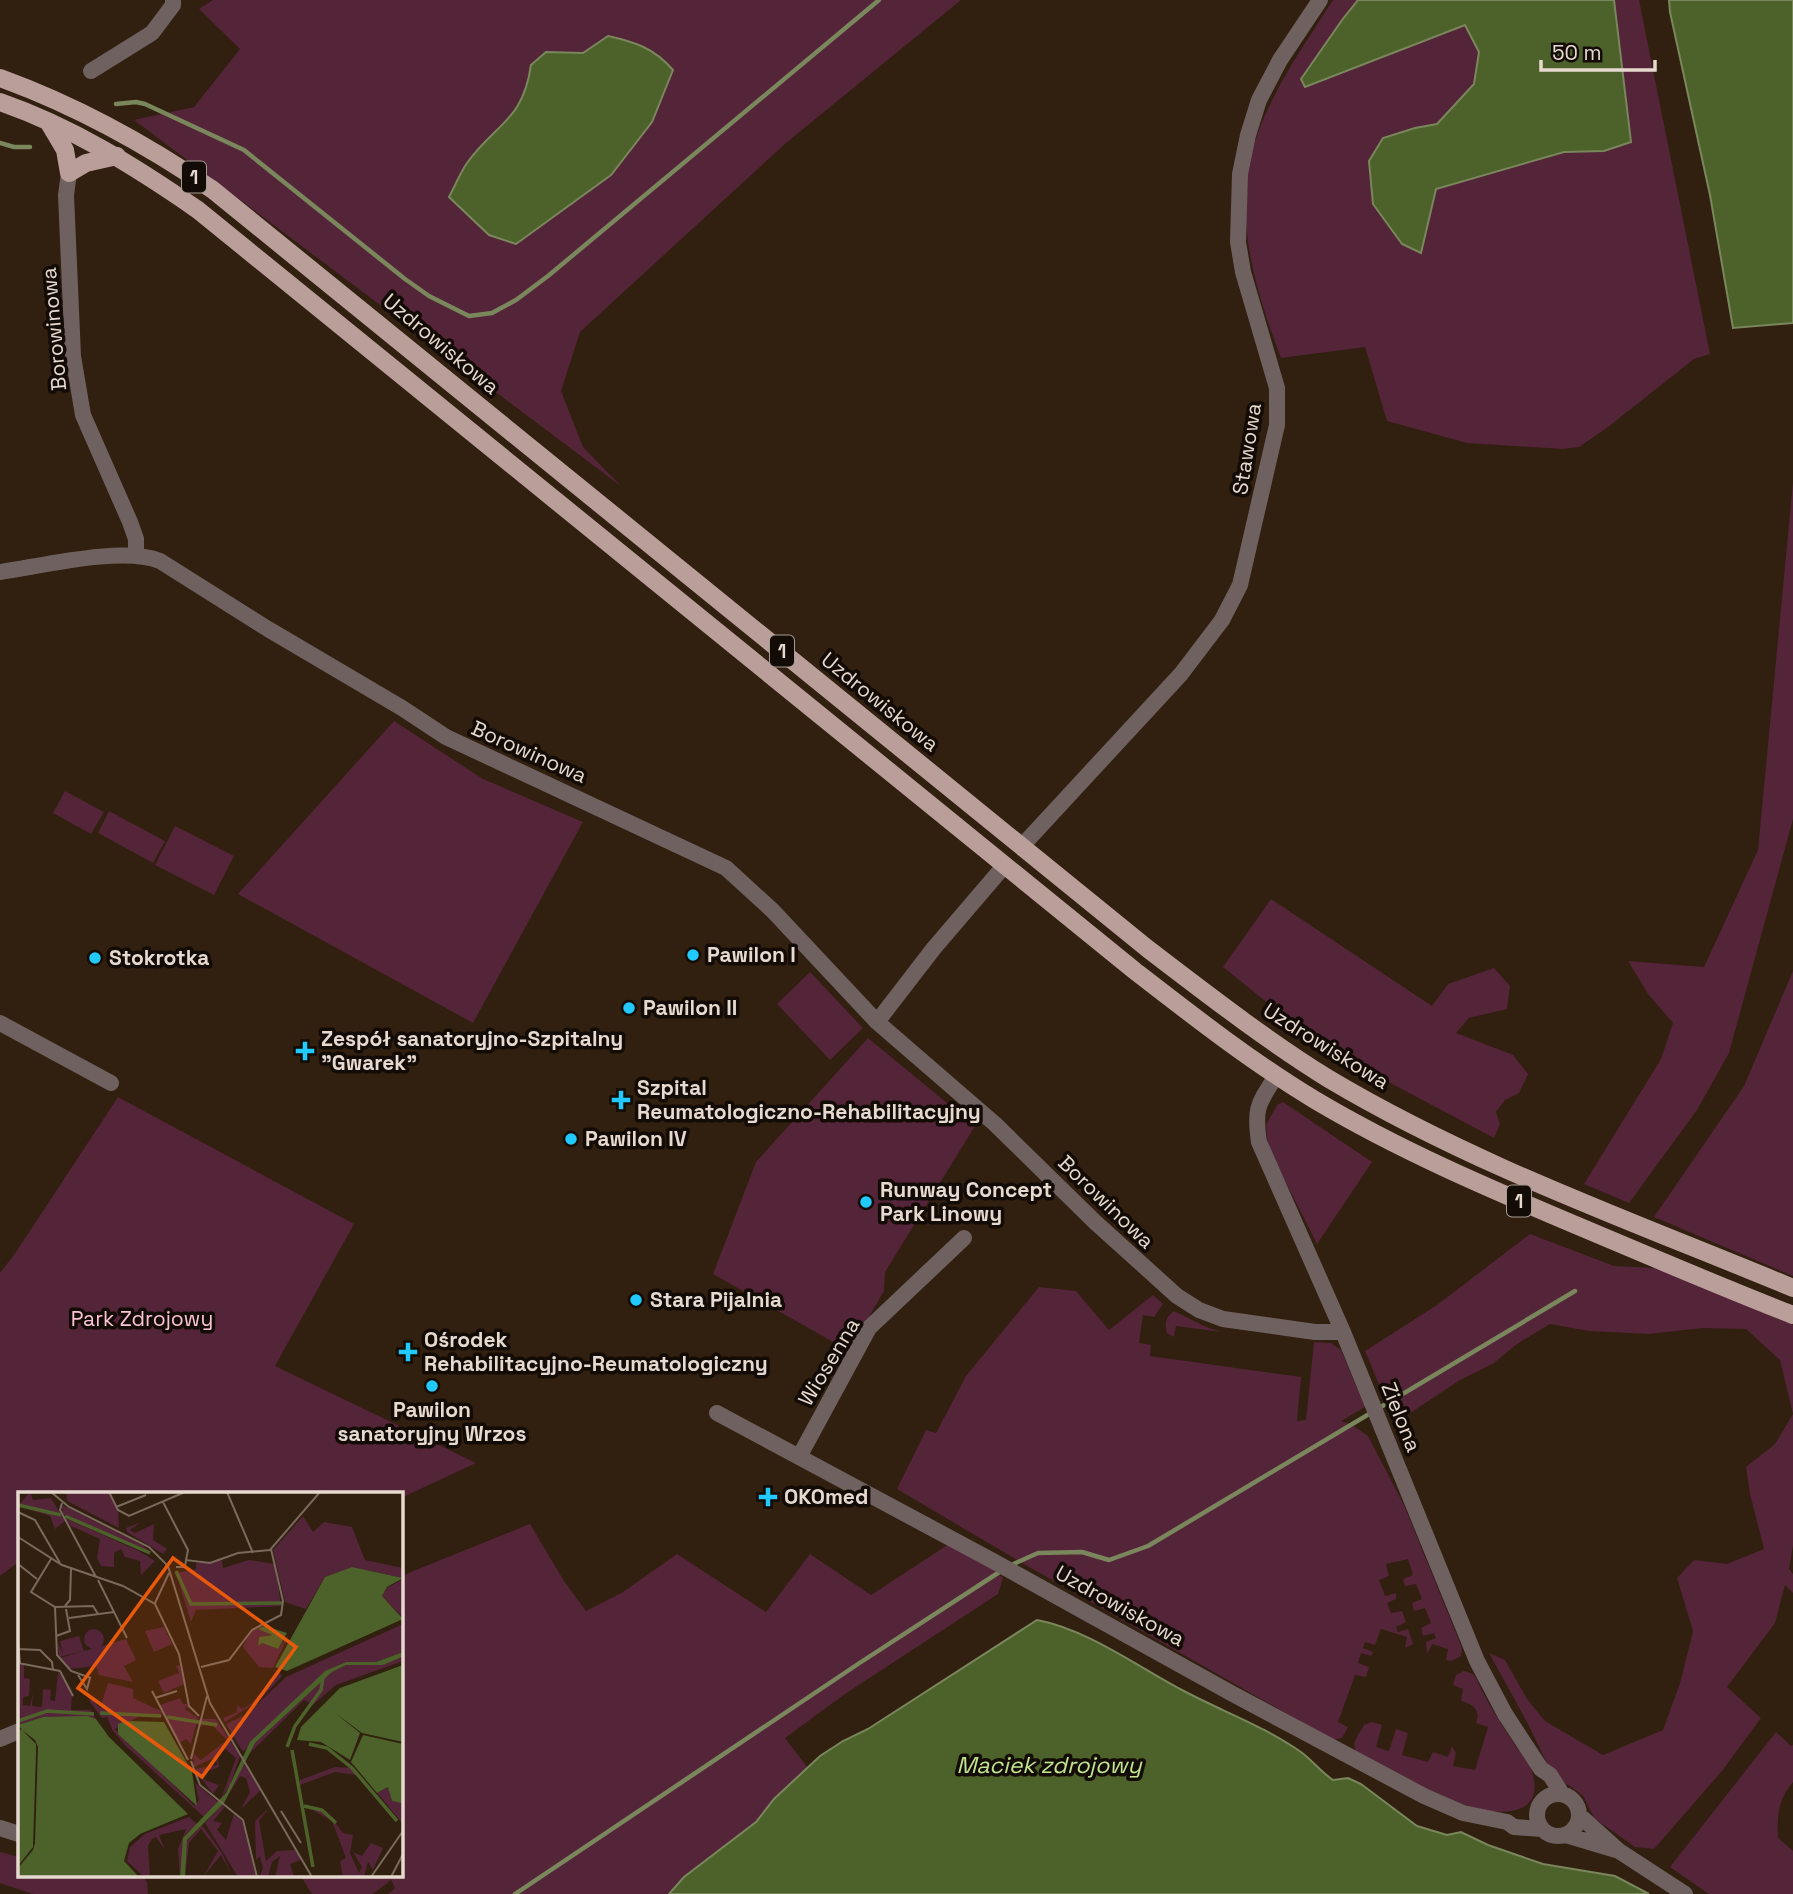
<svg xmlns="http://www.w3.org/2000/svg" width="1793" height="1894" viewBox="0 0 1793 1894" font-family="'Space Grotesk',sans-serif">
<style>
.green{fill:#542439;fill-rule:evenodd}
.water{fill:#4c622a;stroke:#7a865c;stroke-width:2}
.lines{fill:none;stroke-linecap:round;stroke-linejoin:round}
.stream{stroke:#7a865c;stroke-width:4.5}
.street{stroke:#6e615f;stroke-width:16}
.primary{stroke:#ba9e9a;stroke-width:18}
.poi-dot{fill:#22c9fd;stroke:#130b05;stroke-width:2.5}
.labels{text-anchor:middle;stroke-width:7;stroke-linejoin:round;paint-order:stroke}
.shield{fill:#130b05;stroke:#a79c93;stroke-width:2}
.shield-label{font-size:19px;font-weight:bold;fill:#e6dad0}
.street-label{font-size:21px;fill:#e6dad0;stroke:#130b05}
.poi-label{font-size:21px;font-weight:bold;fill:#e6dad0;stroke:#130b05;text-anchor:start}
.park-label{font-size:21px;fill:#fbc3d7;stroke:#130b05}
.water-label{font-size:23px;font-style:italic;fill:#c1e491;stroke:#130b05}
.inset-river{fill:none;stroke:#4c622a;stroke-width:3.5}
.inset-road{fill:none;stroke:#796a5c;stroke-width:2}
.view{fill:#e8590c;fill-opacity:0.15;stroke:#e8590c;stroke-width:3.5}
.inset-edge{fill:none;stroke:#e6dad0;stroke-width:3.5}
</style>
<rect width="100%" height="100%" fill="#311f0f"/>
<!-- green -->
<path class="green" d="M 213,0 L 961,0 L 786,143 L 580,332 L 561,391 L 583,447 L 622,487 L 134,120 L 194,107 L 240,49 L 199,9 ZM 546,52 L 583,53 L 467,163 C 498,130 524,112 531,65 Z
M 1333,0 L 1358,0 L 1342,20 L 1302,79 L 1305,87 L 1465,25 L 1479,52 L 1474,84 L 1437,124 L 1415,128 L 1436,189 L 1564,152 L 1604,151 L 1630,142 L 1614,0 L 1639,0 L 1710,354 L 1694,359 L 1608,427 L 1579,447 L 1563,449 L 1467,443 L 1387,421 L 1365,347 L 1281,358 C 1254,287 1229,205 1259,130 C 1277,83 1306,42 1333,0 Z
M 1793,482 L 1793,819 L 1729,1053 L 1697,1110 L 1629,1203 L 1584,1184 L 1661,1059 L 1673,1023 L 1648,994 L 1628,961 L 1704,967 L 1758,850 Z
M 394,721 L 483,779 L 583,822 L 473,1023 L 238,894 Z
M 65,791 L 104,812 L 91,834 L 53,813 Z
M 109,811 L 165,841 L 153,863 L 98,833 Z
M 175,826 L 234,856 L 214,895 L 155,865 Z
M 1271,899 L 1432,1006 L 1448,984 L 1494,968 L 1510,986 L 1507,1009 L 1469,1018 L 1456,1033 L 1513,1055 L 1528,1074 L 1519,1093 L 1505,1100 L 1496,1112 L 1500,1124 L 1494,1138 L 1381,1078 L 1296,1026 L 1223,967 Z
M 1793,971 L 1793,1276 L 1654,1217 L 1744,1086 Z
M 810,972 L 863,1028 L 830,1060 L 777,1004 Z
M 868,1038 L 975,1126 L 885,1272 L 884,1291 L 849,1351 L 713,1274 L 756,1162 Z
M 118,1097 L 354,1224 L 275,1366 L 476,1463 L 401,1498 L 401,1493 L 19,1493 L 19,1566 L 16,1564 L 0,1576 L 0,1273 L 14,1255 Z
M 1283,1102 L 1372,1162 L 1317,1244 L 1268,1147 L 1266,1125 L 1277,1105 Z
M 1530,1234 L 1614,1266 L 1655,1268 L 1695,1283 L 1793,1325 L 1793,1545 L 1789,1569 L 1793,1574 L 1793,1593 L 1785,1585 L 1775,1623 L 1727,1687 L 1761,1718 L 1722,1771 L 1654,1849 L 1635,1847 L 1594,1818 L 1584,1797 L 1569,1785 L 1556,1782 L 1527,1722 L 1489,1653 L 1505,1660 L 1527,1699 L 1545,1721 L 1603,1755 L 1663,1730 L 1680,1683 L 1693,1631 L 1677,1578 L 1694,1560 L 1727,1564 L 1764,1549 L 1750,1494 L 1746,1467 L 1775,1444 L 1793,1414 L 1780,1360 L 1746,1329 L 1702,1328 L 1649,1334 L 1589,1331 L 1550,1324 L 1517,1344 L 1494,1363 L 1460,1380 L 1395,1423 L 1365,1351 L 1437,1305 Z
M 1039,1287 L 1076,1291 L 1109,1330 L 1153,1295 L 1163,1304 L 1154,1317 L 1143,1315 L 1139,1343 L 1151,1345 L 1150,1356 L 1301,1377 L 1297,1421 L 1306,1420 L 1314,1342 L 1331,1343 L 1341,1350 L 1365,1407 L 1341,1421 L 1352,1425 L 1368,1436 L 1404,1505 L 1462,1648 L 1461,1656 L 1451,1661 L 1446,1660 L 1448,1649 L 1432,1644 L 1427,1654 L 1426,1642 L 1436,1638 L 1434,1633 L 1423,1636 L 1421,1628 L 1431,1623 L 1425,1608 L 1414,1611 L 1412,1603 L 1422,1599 L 1416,1584 L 1405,1586 L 1403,1579 L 1413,1575 L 1408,1559 L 1386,1564 L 1389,1576 L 1379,1580 L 1385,1596 L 1396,1593 L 1396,1599 L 1387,1603 L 1391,1613 L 1402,1611 L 1406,1622 L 1396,1627 L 1398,1632 L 1408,1629 L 1413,1644 L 1405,1648 L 1407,1637 L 1381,1629 L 1375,1645 L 1365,1642 L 1363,1648 L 1373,1652 L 1371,1656 L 1361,1653 L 1358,1663 L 1369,1667 L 1366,1677 L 1355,1675 L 1338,1722 L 1348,1727 L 1342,1738 L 1333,1740 L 1017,1560 L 897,1489 L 926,1430 L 936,1433 L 966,1376 Z
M 1174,1311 L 1204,1326 L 1221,1332 L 1176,1326 L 1174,1337 L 1167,1333 C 1164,1323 1166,1317 1174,1311 Z
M 530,1524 L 564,1581 L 586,1611 L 623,1592 L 677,1554 L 766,1612 L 810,1554 L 871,1595 L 952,1542 L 984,1561 L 1003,1578 L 998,1594 L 845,1694 L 785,1738 L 808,1768 L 774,1799 L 756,1822 L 684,1877 L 669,1894 L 388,1894 L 395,1888 L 391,1880 L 373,1894 L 312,1894 L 300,1875 L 401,1875 L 401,1576 Z
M 1464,1671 L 1473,1674 L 1476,1678 C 1487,1702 1502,1726 1517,1748 C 1523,1756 1531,1764 1533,1775 C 1537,1790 1534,1804 1519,1809 C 1478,1824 1392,1773 1356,1752 C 1351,1742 1359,1734 1364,1725 L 1372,1722 L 1382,1725 L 1376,1747 L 1389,1751 L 1396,1729 L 1408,1733 L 1402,1755 L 1428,1762 L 1433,1752 L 1448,1757 L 1452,1746 L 1456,1753 L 1453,1766 L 1475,1770 L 1488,1727 L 1476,1723 C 1481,1710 1473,1704 1461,1701 L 1463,1689 L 1453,1685 L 1456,1675 Z
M 1776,1732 L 1791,1746 L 1793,1745 L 1793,1782 C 1778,1800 1777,1815 1778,1838 L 1793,1851 L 1793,1894 L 1709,1894 L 1670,1867 Z
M 0,1852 L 19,1857 L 19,1875 L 142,1875 L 147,1882 L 148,1894 L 33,1894 L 0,1883 Z"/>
<!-- water -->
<path class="water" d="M 1358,0 L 1614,0 L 1631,142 L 1604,151 L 1564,152 L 1436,189 L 1421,253 L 1402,244 L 1373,204 L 1369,161 L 1383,138 L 1415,128 L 1437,124 L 1474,84 L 1479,52 L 1465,25 L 1305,87 L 1301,79 L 1342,20 Z
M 1669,0 L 1793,0 L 1793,323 L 1733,328 L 1710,195 L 1670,12 Z
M 608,36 C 635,42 654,48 673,70 L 652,122 L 611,175 L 516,244 L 489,235 L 449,197 C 455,186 460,173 467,163 C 496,123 523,121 531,65 L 546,52 L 583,53 Z
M 1037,1620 C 1086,1629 1137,1666 1182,1690 C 1221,1711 1264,1726 1301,1752 C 1313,1761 1321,1772 1333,1780 L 1348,1778 L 1361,1784 L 1417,1826 L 1447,1835 L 1461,1832 L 1488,1845 L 1543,1864 L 1615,1876 L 1649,1894 L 669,1894 L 684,1877 L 756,1822 L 774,1799 L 820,1756 L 843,1741 L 868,1729 Z"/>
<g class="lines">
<!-- stream -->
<path class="stream" d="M 116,104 L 136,102 L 145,104 L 244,150 L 405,279 L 429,296 L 469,316 L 492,313 L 516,300 L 548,276 L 879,0
M 0,143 L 14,147 L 30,147
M 1009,1566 L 1038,1553 L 1082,1552 L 1109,1560 L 1148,1546 L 1575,1291
M 515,1894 L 858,1664 L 1001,1571"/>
<!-- street -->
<path class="street" d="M 91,71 L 152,33 L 173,5 L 173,0
M 69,173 L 66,195 L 73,356 L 83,415 L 130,522 L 136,539 L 136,555
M 0,572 C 42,566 122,546 160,561 L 268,629 L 402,708 L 446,737 L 726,868 L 773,911 L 877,1022 L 995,1124 L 1095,1222 L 1177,1296 L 1199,1310 L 1223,1319 L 1315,1332 L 1343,1332
M 1022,846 L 1181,674 L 1222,620 L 1240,585 L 1277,425 L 1277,388 L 1243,272 L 1238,242 L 1240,174 L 1248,135 L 1259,100 L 1280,60 L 1320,0
M 877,1022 L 934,948 L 1005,865
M 0,1023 L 111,1083
M 1276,1076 C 1258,1104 1254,1108 1259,1142 L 1343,1332 L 1477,1661 L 1505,1714 L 1541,1769 L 1550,1775 L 1562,1794
M 717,1413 L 993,1561 L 1231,1693 L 1424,1796 L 1463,1813 L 1507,1822 L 1514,1827 L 1542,1829
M 799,1457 L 869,1328 L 964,1238
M 0,1739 L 19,1731
M1537 1815a21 21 0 1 1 42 0a21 21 0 1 1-42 0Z
M 1579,1815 L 1619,1851 L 1685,1894
M 0,1828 L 19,1834
M 1566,1835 L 1616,1850"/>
<!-- primary -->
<path class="primary" d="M 0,78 C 77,106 146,144 213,190 L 1148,949 C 1207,994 1266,1040 1329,1079 C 1475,1166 1637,1223 1793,1288
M 0,102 C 72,127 136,167 198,210 L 1135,971 C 1193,1016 1252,1062 1315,1100 C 1399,1150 1488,1188 1578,1226 C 1649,1256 1721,1287 1793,1315
M 49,123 L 65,150 L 69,173 L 86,163 L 117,156"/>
</g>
<!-- markers -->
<g class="poi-dot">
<circle cx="693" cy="955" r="7"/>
<circle cx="95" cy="958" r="7"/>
<circle cx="629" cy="1008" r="7"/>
<path d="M301.5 1040.5h7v7h7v7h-7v7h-7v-7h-7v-7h7z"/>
<path d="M617.5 1089.5h7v7h7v7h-7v7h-7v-7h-7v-7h7z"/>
<circle cx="571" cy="1139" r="7"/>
<circle cx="866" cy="1202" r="7"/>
<circle cx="636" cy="1300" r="7"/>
<path d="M404.5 1341.5h7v7h7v7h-7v7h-7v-7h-7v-7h7z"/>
<circle cx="432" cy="1386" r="7"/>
<path d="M764.5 1486.5h7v7h7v7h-7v7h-7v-7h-7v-7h7z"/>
</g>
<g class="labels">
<!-- shield labels -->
<g class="shield">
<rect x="182" y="161.5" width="24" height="31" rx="5"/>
<rect x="770" y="635.5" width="24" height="31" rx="5"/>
<rect x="1507" y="1185.5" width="24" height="31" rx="5"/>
</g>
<g class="shield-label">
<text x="194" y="184">1</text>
<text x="782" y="658">1</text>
<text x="1519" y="1208">1</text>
</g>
<!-- street labels -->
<g class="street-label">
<text transform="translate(54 329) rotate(-95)" y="7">Borowinowa</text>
<text transform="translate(441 344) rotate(40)" y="7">Uzdrowiskowa</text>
<text transform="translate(1247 449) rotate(-81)" y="7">Stawowa</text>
<text transform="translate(880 702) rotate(39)" y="7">Uzdrowiskowa</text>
<text transform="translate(529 752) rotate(24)" y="7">Borowinowa</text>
<text transform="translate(1326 1046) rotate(32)" y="7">Uzdrowiskowa</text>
<text transform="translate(1106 1202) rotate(44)" y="7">Borowinowa</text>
<text transform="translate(829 1362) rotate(-59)" y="7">Wiosenna</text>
<text transform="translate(1401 1417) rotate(68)" y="7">Zielona</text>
<text transform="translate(1120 1606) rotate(29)" y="7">Uzdrowiskowa</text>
</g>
<!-- poi labels -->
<g class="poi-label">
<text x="707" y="962">Pawilon I</text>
<text x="109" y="965">Stokrotka</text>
<text x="643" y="1015">Pawilon II</text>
<text x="321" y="1046">Zespół sanatoryjno-Szpitalny<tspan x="321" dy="24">"Gwarek"</tspan></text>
<text x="637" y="1095">Szpital<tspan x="637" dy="24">Reumatologiczno-Rehabilitacyjny</tspan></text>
<text x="585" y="1146">Pawilon IV</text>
<text x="880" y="1197">Runway Concept<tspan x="880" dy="24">Park Linowy</tspan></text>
<text x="650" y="1307">Stara Pijalnia</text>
<text x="424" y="1347">Ośrodek<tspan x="424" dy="24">Rehabilitacyjno-Reumatologiczny</tspan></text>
<text x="432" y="1417" text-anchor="middle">Pawilon<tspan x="432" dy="24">sanatoryjny Wrzos</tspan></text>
<text x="784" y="1504">OKOmed</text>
</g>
<!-- park labels -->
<g class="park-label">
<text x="142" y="1326">Park Zdrojowy</text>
</g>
<!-- water labels -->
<g class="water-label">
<text x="1049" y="1773">Maciek zdrojowy</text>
</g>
</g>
<!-- overview -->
<g transform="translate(18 1492)">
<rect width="385" height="385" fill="#311f0f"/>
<path d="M 12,0 L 15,8 L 33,6 L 47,29 L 37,37 L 32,24 L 0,14 ZM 48,0 L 90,0 L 100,18 L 101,36 L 49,9 ZM 44,13 L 124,53 L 134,61 L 45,22 ZM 285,24 L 295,40 L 306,30 L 334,35 L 347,68 L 385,76 L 385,86 L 334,75 L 307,85 L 288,117 L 267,110 L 255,58 ZM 47,26 L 121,59 L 137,69 L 123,83 L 122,69 L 107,65 L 103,57 L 96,61 L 96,75 L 83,74 L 79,66 L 82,47 L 53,34 ZM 123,30 L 112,38 L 117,41 L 136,32 L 135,48 L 149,57 L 145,62 L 109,40 L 108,36 ZM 204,68 L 205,76 L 231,68 L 257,72 L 263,114 L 178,118 L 173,130 L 158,81 L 178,77 L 178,71 ZM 385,87 L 385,126 L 364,104 L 369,96 ZM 248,132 L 240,137 L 254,143 L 241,145 L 240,154 L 244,151 L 260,157 L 271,142 L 255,176 L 241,175 L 225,155 L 232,140 ZM 385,132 L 385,160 L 358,170 L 328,170 L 306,180 L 225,260 L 208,232 L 229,222 L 268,185 ZM 146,135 L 154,152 L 136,160 L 127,139 ZM66 147a10 10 0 1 1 20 0a10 10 0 1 1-20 0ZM 61,144 L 66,159 L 41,165 L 40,151 L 45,162 L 42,149 ZM 108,147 L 118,168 L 106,174 L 115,190 L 81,183 L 78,174 L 51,177 L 42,166 ZM 385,164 L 385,169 L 318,193 L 290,217 L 292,211 L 286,208 L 228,265 L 237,251 L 314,180 L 328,173 L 365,173 ZM 1,172 L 6,173 L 6,186 L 12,187 L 11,204 L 5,205 L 5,213 L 12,214 L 15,201 L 14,214 L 24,215 L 25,197 L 33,198 L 32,208 L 37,209 L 40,180 L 54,200 L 53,218 L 73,218 L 78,227 L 25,225 L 0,233 ZM 162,173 L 166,192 L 146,201 L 140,189 L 161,181 L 158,174 ZM 261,180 L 264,184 L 243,207 L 207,230 L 205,226 L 219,220 L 219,213 L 224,217 L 233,212 ZM 90,191 L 115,197 L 115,206 L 143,219 L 144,225 L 122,224 L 97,237 L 177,314 L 181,308 L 177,291 L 200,310 L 186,325 L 108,254 L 95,239 L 89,225 L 84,226 L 72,210 L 71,204 L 82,216 ZM 162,206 L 165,212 L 169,212 L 172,218 L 168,214 L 167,217 L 180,226 L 173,252 L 168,247 L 161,251 L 142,213 ZM 181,227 L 198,227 L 222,264 L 212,293 L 203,307 L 218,266 L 207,257 L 199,263 L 201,275 L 185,281 L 184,287 L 201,293 L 195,302 L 176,277 L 199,273 L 198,265 L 176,275 L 175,261 L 183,268 L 209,248 L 195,234 L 180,233 ZM 224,269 L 243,298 L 223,317 L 232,300 L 228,286 L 222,284 L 206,310 ZM 317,275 L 334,276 L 338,283 L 317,280 L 282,293 L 282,288 ZM 371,295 L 374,309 L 385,309 L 385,332 L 359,301 ZM 204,313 L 207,315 L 195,329 L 204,331 L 199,338 L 208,348 L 216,322 L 224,329 L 238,385 L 220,385 L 187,331 ZM 286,313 L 310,321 L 325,341 L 335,343 L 332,361 L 341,381 L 344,375 L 335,360 L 344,364 L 353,351 L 365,356 L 355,378 L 350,370 L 346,385 L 325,385 L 322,369 L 328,366 L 314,329 ZM 251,316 L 241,329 L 248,369 L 259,359 L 277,358 L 283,368 L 272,372 L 276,384 L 257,385 L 262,364 L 254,370 L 250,385 L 241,385 L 245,377 L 242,364 L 238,368 L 237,329 ZM 171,325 L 179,332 L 167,343 L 162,385 L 160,357 L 168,337 L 141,343 L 147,358 L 138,345 L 134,347 L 130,354 L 132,385 L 126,385 L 109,369 L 112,355 L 127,342 ZM 184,333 L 204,361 L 215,385 L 203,363 L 185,385 L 200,359 L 183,337 L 171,351 L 167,385 L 168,350 Z" fill="#542439"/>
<path d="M 334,75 L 385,86 L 369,95 L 364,104 L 385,127 L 269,179 L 257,175 L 307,85 ZM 246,134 L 269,141 L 260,157 L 244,151 L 240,154 L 241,145 L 254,143 L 240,137 ZM 385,160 L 384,165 L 365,173 L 328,173 L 314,180 L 237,251 L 206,311 L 169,348 L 167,385 L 162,385 L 165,346 L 208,301 L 232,250 L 307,179 L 328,170 L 358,170 ZM 385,173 L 385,250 L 344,241 L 316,220 L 342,241 L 332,268 L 303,250 L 279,248 L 283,235 L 322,196 ZM 69,224 L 78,227 L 91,245 L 170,322 L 122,342 L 111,351 L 106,369 L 121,385 L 0,385 L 0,376 L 15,358 L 17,351 L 20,255 L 17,248 L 4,238 L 18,252 L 18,261 L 15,355 L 0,374 L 0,237 L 4,238 L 0,233 L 25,225 ZM 108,229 L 146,230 L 174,280 L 179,314 L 100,242 L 100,232 ZM 345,243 L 385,252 L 384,311 L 374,309 L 370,295 L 359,301 L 333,270 Z" fill="#4c622a"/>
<path class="inset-river" d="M 0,13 L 43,23M 47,24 L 132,61M 158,79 L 173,112 L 264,111M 82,221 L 143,224M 149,225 L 199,233M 0,229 L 29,219 L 76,222M 291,252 L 309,256 L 334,276 L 379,329M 269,255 L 277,234 L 303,198 L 305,185M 274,258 L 295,375M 286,314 L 304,318 L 318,331"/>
<path class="inset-road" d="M 33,0 L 51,15 L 131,55 L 150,74 L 192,211 L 294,385M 91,0 L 100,18 L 111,24 L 167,0M 209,0 L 235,61M 145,10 L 170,58 L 168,68M 44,11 L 42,18 L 78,85M 98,15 L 128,3M 0,20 L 17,28 L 42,71M 0,45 L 44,73 L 105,94 L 137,112 L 161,162 L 171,214 L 181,224M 33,67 L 13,100 L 37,115 L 75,114 L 80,122M 0,72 L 19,87M 158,75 L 167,75 L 168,68 L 192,71 L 220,61 L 252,58 L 302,0M 80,88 L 109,146M 137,111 L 151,81M 47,114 L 52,108 L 53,77M 37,115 L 39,163 L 53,179 L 73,186M 51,126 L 96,120M 38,144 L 52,139 L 48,117M 0,148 L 2,171M 0,157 L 22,158 L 34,170 L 35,178M 0,171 L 42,179 L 55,204M 183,175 L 211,168 L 234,138 L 263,123 L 265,109 L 253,57M 60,183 L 69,197 L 72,186M 134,199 L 170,268M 137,206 L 159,199M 173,267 L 189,204M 173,269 L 182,293 L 225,328 L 239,385M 263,319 L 283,351M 353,385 L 385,339M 373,385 L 385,362"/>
<path class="view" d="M 155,66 L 278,155 L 184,285 L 60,196 Z"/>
<rect width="385" height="385" class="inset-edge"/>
</g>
<!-- scale -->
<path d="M1541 60v10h114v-10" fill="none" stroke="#e6dad0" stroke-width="3.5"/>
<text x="1552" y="60" font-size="21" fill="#e6dad0" stroke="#130b05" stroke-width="5" paint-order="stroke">50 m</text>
</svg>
